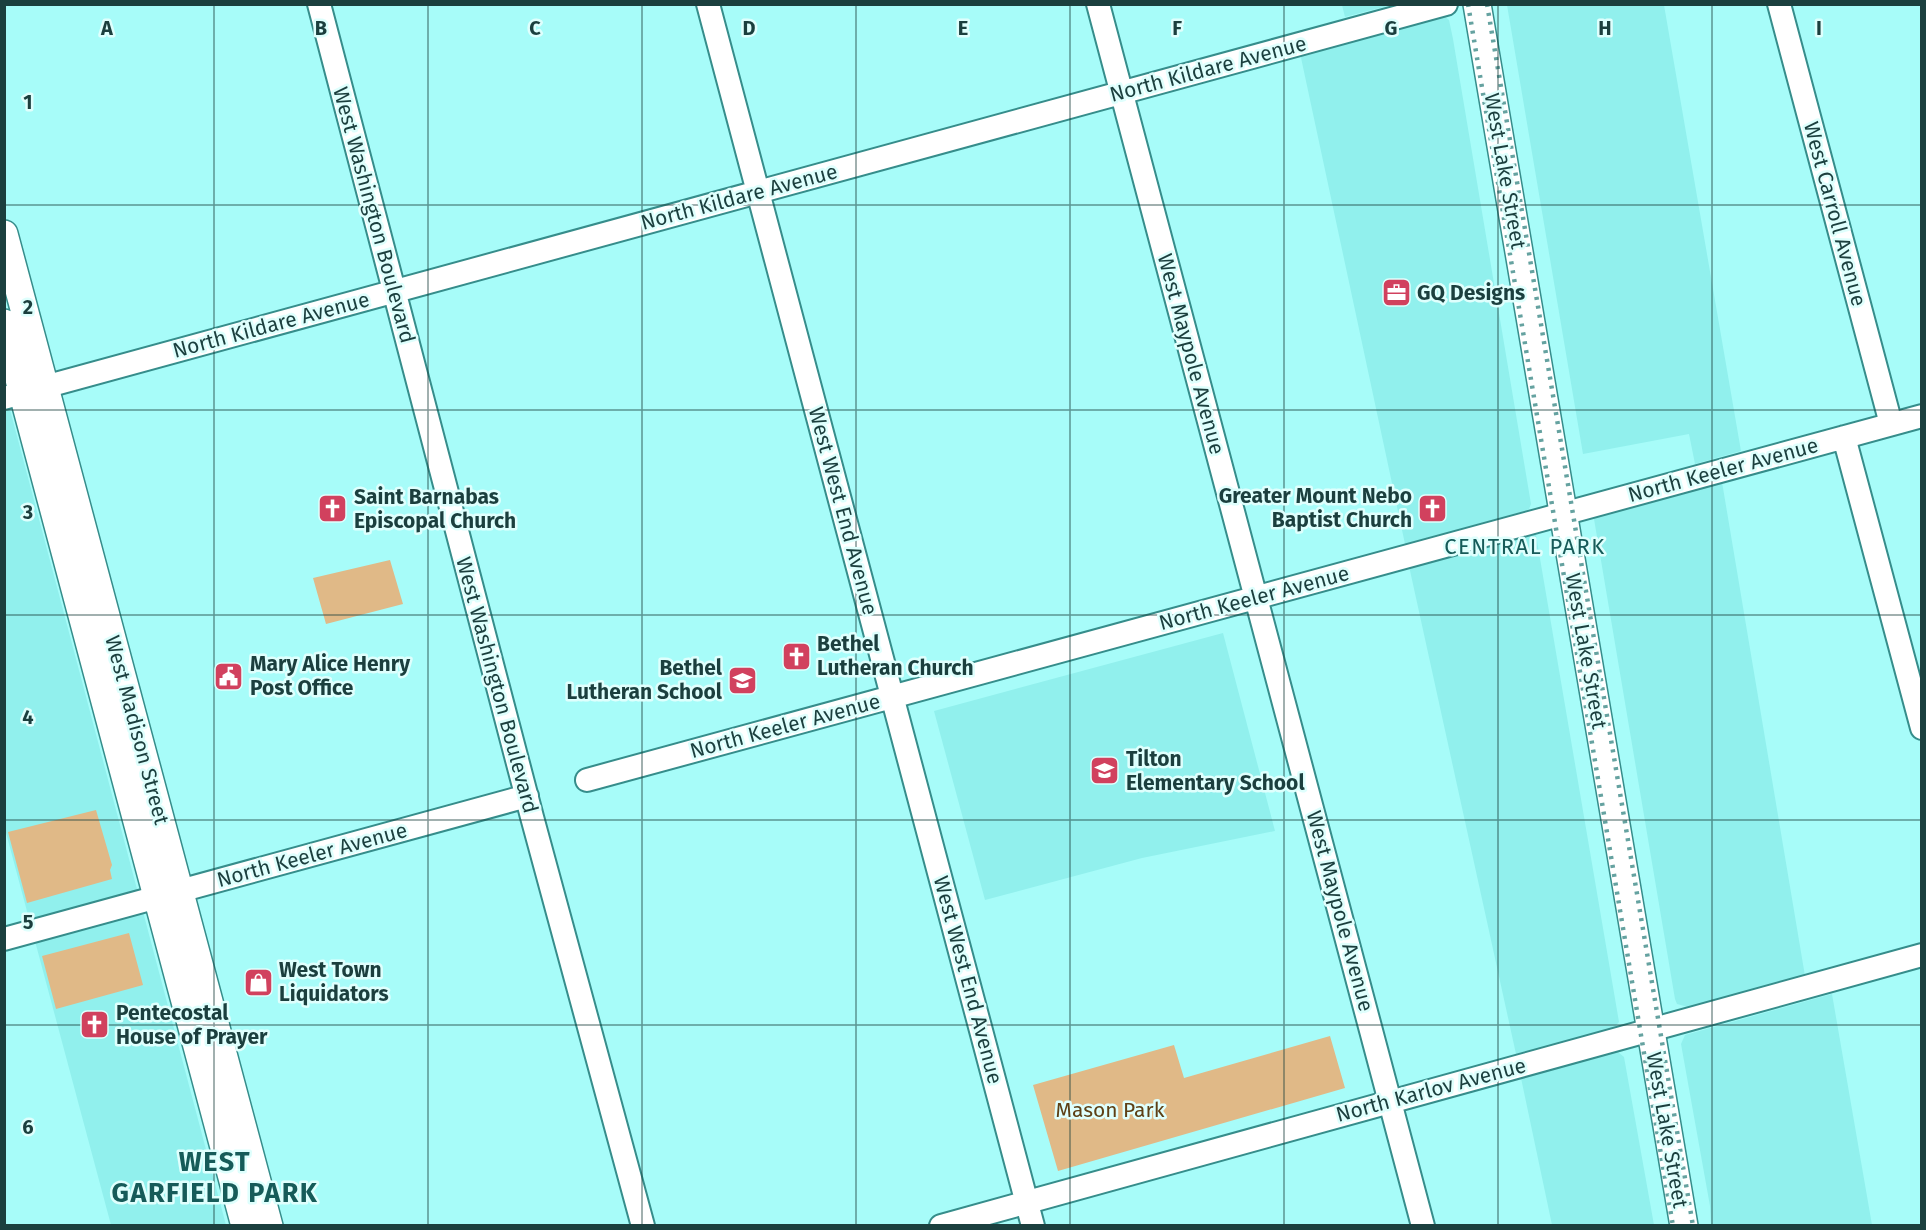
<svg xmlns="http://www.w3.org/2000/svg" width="1926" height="1230" viewBox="0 0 1926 1230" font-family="'Fira Sans',sans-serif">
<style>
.built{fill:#91f0ed}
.green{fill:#e0b987}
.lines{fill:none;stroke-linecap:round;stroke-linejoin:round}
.minor-casing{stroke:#368d8b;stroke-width:26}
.major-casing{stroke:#368d8b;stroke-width:30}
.minor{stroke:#fff;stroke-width:22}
.major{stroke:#fff;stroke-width:27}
.rail{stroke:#65a2a0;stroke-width:4.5;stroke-dasharray:3 6;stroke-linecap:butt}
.grid{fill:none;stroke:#1b3f3e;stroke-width:1.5;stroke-opacity:0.55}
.labels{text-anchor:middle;stroke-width:5;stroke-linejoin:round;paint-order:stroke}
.street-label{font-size:21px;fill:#1b3f3e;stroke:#dffffd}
.poi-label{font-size:21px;font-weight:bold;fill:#1b3f3e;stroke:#dffffd;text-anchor:start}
.park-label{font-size:21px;fill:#5e4015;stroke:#dffffd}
.neighbourhood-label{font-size:22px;letter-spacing:1.5px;fill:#165b59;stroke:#dffffd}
.district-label{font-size:27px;font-weight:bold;letter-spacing:1.5px;fill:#165b59;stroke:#dffffd}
.grid-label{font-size:20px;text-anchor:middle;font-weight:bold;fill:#1b3f3e;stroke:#dffffd;stroke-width:5;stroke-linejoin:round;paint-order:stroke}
</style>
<rect width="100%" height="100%" fill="#a7fcf9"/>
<!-- built -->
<path class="built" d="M 1342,5 L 1342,4 L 1391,5 L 1345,17 Z
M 1507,5 L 1664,5 L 1741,451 L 1695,464 L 1689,434 L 1583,454 Z
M 1443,15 L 1449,20 L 1453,39 L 1531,504 L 1529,509 L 1525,511 L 1405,544 L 1300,53 Z
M 4,387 L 226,1225 L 111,1225 L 5,829 Z
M 1722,482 L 1805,976 L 1688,1007 L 1677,1004 L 1675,999 L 1594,519 L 1594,517 Z
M 1533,533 L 1536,535 L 1619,1022 L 1614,1028 L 1516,1054 L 1409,566 Z
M 1223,633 L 1275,831 L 1142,858 L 985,900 L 934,711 Z
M 1832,994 L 1872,1225 L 1711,1225 L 1710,1206 L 1681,1044 L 1685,1035 Z
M 1613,1052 L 1618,1052 L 1624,1057 L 1654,1225 L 1552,1225 L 1521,1078 Z"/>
<!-- green -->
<path class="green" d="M 390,560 L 403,604 L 326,624 L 313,578 Z
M 96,810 L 112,865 L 110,870 L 112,879 L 27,903 L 8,832 Z
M 129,933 L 143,985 L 56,1009 L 42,956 Z
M 1330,1036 L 1345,1088 L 1058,1171 L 1033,1085 L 1174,1045 L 1184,1078 Z"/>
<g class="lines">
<defs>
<path id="minor" d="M 319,4 L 532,817 L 643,1226
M 708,4 L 1033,1226
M 1098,4 L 1423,1226
M 1779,4 L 1891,424
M 4,398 L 1446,4
M 1844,437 L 1922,728
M 587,780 L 1922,416
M 4,939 L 527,796
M 941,1226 L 1922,955"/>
<path id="major" d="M 1477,4 L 1684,1226
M 4,234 L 269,1226
M 4,323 L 245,1226"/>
</defs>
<!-- minor casing -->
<use href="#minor" class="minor-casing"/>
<!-- major casing -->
<use href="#major" class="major-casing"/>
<!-- minor -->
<use href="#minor" class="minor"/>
<!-- major -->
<use href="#major" class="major"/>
<!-- rail -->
<path class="rail" d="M 1468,4 L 1673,1226
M 1487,4 L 1693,1226"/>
</g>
<!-- grid -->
<path class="grid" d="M 214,4 L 214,1226M 428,4 L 428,1226M 642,4 L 642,1226M 856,4 L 856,1226M 1070,4 L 1070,1226M 1284,4 L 1284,1226M 1498,4 L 1498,1226M 1712,4 L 1712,1226M 4,205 L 1922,205M 4,410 L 1922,410M 4,615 L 1922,615M 4,820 L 1922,820M 4,1025 L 1922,1025"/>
<!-- icons -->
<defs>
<symbol id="office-square" viewBox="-11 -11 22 22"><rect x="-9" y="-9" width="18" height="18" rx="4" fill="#d1415e" stroke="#dffffd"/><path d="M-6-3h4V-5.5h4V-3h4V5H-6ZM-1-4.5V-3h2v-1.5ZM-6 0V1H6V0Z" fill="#fff"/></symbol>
<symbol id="church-square" viewBox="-11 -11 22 22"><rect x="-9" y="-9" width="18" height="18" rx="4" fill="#d1415e" stroke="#dffffd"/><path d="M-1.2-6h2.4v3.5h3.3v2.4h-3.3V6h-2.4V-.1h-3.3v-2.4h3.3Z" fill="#fff"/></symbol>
<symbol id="civic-square" viewBox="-11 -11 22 22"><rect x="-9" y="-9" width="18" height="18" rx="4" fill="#d1415e" stroke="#dffffd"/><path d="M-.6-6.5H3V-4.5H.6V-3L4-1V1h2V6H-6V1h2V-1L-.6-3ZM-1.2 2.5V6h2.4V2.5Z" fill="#fff"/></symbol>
<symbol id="school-square" viewBox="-11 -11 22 22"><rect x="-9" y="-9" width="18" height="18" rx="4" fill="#d1415e" stroke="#dffffd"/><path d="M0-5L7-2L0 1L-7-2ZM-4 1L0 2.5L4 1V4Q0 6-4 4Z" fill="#fff"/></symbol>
<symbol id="shop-square" viewBox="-11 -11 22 22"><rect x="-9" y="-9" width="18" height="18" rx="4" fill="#d1415e" stroke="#dffffd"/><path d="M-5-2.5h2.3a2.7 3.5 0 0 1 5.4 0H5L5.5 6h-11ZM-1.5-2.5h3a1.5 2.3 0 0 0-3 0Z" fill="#fff"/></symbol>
</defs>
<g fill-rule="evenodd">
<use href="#office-square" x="1380" y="276" width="33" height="33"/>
<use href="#church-square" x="1416" y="492" width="33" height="33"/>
<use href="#church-square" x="316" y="492" width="33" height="33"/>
<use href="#church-square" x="780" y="640" width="33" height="33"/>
<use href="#civic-square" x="212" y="660" width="33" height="33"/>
<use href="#school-square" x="726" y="664" width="33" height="33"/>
<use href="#school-square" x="1088" y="754" width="33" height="33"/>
<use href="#shop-square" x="242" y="966" width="33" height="33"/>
<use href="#church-square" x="78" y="1008" width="33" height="33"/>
</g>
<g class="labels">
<!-- street labels -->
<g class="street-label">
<text transform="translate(1208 69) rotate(-15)" y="7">North Kildare Avenue</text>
<text transform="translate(1505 171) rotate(80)" y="7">West Lake Street</text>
<text transform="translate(739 197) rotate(-15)" y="7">North Kildare Avenue</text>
<text transform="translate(1835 214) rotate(75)" y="7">West Carroll Avenue</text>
<text transform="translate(374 215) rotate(75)" y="7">West Washington Boulevard</text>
<text transform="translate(271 325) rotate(-15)" y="7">North Kildare Avenue</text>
<text transform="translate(1191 354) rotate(75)" y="7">West Maypole Avenue</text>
<text transform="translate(1723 470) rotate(-15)" y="7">North Keeler Avenue</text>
<text transform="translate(843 511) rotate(75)" y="7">West West End Avenue</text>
<text transform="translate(1254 598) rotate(-15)" y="7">North Keeler Avenue</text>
<text transform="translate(1586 651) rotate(80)" y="7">West Lake Street</text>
<text transform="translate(497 685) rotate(75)" y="7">West Washington Boulevard</text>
<text transform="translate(785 726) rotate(-15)" y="7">North Keeler Avenue</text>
<text transform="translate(137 730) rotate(75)" y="7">West Madison Street</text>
<text transform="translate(312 855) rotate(-15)" y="7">North Keeler Avenue</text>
<text transform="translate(1340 911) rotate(75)" y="7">West Maypole Avenue</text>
<text transform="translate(968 980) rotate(75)" y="7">West West End Avenue</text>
<text transform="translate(1431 1090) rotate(-15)" y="7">North Karlov Avenue</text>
<text transform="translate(1667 1130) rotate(80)" y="7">West Lake Street</text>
</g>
<!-- poi labels -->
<g class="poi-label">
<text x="1417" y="300">GQ Designs</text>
<text x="1412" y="503" text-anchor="end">Greater Mount Nebo<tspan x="1412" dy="24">Baptist Church</tspan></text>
<text x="354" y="504">Saint Barnabas<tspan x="354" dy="24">Episcopal Church</tspan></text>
<text x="817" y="651">Bethel<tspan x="817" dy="24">Lutheran Church</tspan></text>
<text x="250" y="671">Mary Alice Henry<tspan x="250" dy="24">Post Office</tspan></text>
<text x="722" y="675" text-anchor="end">Bethel<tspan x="722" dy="24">Lutheran School</tspan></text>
<text x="1126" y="766">Tilton<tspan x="1126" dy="24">Elementary School</tspan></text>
<text x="279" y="977">West Town<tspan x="279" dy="24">Liquidators</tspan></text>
<text x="116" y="1020">Pentecostal<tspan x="116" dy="24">House of Prayer</tspan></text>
</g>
<!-- park labels -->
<g class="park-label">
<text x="1110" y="1117">Mason Park</text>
</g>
<!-- neighbourhood labels -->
<g class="neighbourhood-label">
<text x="1525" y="554">CENTRAL PARK</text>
</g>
<!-- district labels -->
<g class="district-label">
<text x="215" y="1171">WEST<tspan x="215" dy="31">GARFIELD PARK</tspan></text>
</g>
</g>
<g class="grid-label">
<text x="107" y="35">A</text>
<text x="321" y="35">B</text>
<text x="535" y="35">C</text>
<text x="749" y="35">D</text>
<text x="963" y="35">E</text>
<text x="1177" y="35">F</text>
<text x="1391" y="35">G</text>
<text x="1605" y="35">H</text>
<text x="1819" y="35">I</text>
<text x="28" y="109">1</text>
<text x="28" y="314">2</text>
<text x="28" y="519">3</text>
<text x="28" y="724">4</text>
<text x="28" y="929">5</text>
<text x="28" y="1134">6</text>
</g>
<!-- border -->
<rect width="1926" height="1230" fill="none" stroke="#1b3f3e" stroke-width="12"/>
</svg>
